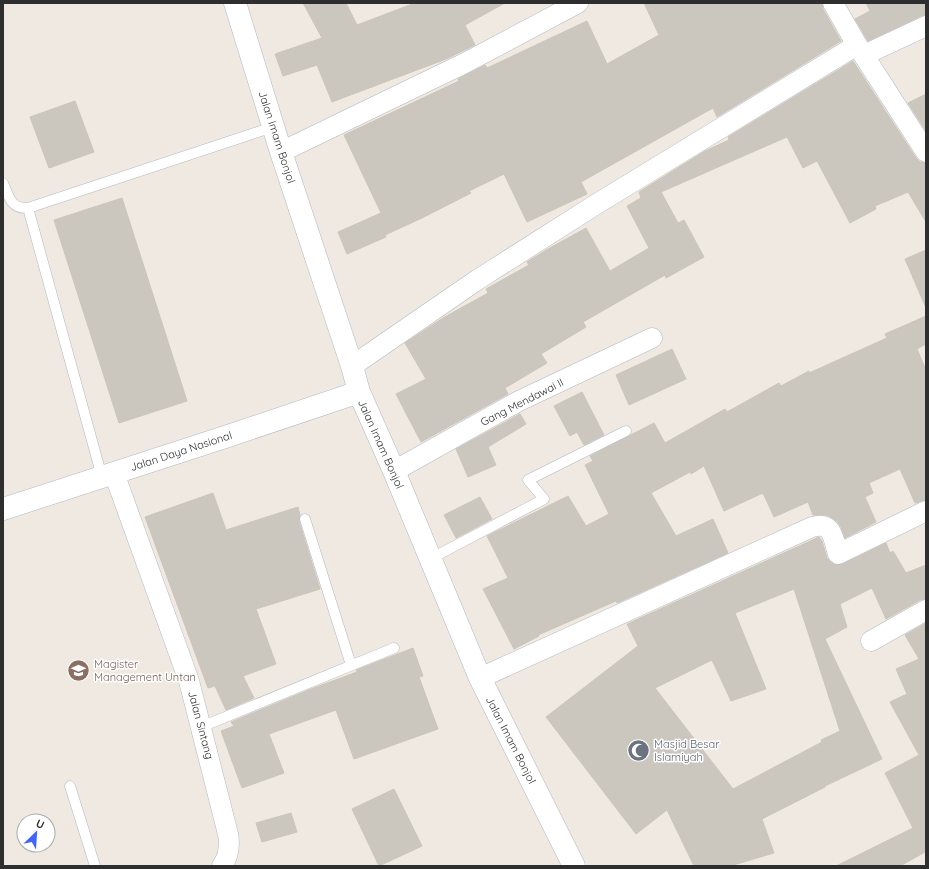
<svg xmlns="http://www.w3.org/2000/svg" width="929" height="869" viewBox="0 0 929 869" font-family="Quicksand,sans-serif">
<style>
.building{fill:#cbc7bf;stroke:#cbc5ba;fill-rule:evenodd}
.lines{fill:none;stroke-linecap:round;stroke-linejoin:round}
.lane-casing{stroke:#b4b7c1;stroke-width:11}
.street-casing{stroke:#b4b7c1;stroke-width:21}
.secondary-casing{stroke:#b4b7c1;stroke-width:23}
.lane{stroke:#fff;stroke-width:10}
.street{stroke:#fff;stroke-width:20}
.secondary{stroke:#fff;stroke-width:22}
.labels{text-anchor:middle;stroke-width:3;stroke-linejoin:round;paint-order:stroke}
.street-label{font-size:11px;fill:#2e2e2e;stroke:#fff}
.education-label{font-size:11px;fill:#785e54;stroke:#fff;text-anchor:start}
.worship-label{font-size:11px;fill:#5b616d;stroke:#fff;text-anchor:start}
</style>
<rect width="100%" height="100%" fill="#efe9e1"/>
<!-- building -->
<path class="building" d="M 303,3 L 346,3 L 357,25 L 415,3 L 505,3 L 465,25 L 475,45 L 446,59 L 332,102 L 317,65 L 283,76 L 275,54 L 322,38 Z
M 644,3 L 822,3 L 823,9 L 841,41 L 717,117 L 713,108 L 581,182 L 587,194 L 527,222 L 504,174 L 469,191 L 471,193 L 422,218 L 385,235 L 386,237 L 347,254 L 338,232 L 381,213 L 344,135 L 459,81 L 458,79 L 485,65 L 487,68 L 587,21 L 607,64 L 659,35 Z
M 866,3 L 926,3 L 926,15 L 921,16 L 868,41 L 855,19 L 870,11 Z
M 853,61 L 916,158 L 920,162 L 926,163 L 926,222 L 908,192 L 875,206 L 876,209 L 850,223 L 817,161 L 803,168 L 787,137 L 661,192 L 678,223 L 684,220 L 704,257 L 666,278 L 665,275 L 583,322 L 586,327 L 541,354 L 547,363 L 505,388 L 508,394 L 421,442 L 396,394 L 426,379 L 405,343 L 443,318 L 488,293 L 486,289 L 529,265 L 527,262 L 548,249 L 586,228 L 610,271 L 649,248 L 627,206 L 641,198 L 639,192 L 705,151 L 729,140 L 728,137 Z
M 926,94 L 926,131 L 908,103 Z
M 75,101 L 94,152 L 49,168 L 30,117 Z
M 122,198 L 187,401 L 119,423 L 54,220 Z
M 926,250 L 926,308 L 905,259 Z
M 926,316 L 926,344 L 917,349 L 926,370 L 926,500 L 915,503 L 900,469 L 869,483 L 873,493 L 865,497 L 876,522 L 845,538 L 841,527 L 837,521 L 826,515 L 813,515 L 808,502 L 774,517 L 763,493 L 724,511 L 704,466 L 691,474 L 690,472 L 651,493 L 676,536 L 713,519 L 728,553 L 617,603 L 616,601 L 538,635 L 539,636 L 514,649 L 483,589 L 508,578 L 487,536 L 568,496 L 586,526 L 609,514 L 585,465 L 593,461 L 590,456 L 654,423 L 665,443 L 725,409 L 727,412 L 779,383 L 781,386 L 809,371 L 809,373 L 887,338 L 885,334 Z
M 672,349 L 686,379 L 629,405 L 616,375 Z
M 582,392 L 604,435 L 584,445 L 577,432 L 570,436 L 554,406 Z
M 520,414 L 526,424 L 488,447 L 496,465 L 468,477 L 456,449 Z
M 213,493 L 226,530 L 298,507 L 300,515 L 299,521 L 320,589 L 256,609 L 276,664 L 243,676 L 254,698 L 226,710 L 215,686 L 208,688 L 145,517 Z
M 480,497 L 492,519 L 456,538 L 444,515 Z
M 819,537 L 822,541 L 827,558 L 831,563 L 836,565 L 843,564 L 886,543 L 890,553 L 893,551 L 906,573 L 926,565 L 926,599 L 920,600 L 886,619 L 872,588 L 840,604 L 847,627 L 825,639 L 882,759 L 825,786 L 825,787 L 762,819 L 774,853 L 730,866 L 694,866 L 667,810 L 636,834 L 546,717 L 638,646 L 627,624 ZM 794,589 L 840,731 L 821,740 L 822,742 L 733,789 L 655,688 L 712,660 L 731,701 L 766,689 L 735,613 Z
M 926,623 L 926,853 L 925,852 L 900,866 L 836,866 L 913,828 L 885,773 L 919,755 L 890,702 L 907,694 L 896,669 L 919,659 L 905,635 Z
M 413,648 L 423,676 L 419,677 L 438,729 L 354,759 L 336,710 L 269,734 L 284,773 L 242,788 L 221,731 L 234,726 L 231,722 L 311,689 L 357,672 L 356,670 Z
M 394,789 L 422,846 L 379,866 L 352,809 Z
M 291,813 L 297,832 L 262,842 L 256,823 Z"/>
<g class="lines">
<defs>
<path id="lane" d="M 3,183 C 9,197 11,209 28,208 L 273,127
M 28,208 L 102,477
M 305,519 L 351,665
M 430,559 L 544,499 L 528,480 L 626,431
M 201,727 L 394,648
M 70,786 L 95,866"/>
<path id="street" d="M 833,3 L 857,45 L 926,152
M 864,55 L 926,26
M 281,152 L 465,63 L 578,3
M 352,366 L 477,280 L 595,205 L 857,45
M 394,471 L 519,401 L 652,338
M 114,473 L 189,681 L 228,834 C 230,845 229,856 222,866
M 871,641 L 926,610
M 480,678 L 812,527 C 833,521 833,538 838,554 L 926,511"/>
<path id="secondary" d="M 235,3 L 281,152 L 352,366 L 359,392 L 394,471 L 480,678 L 574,866
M 3,509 L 222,438 L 359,392"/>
</defs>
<!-- lane casing -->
<use href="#lane" class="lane-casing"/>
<!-- street casing -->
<use href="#street" class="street-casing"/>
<!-- secondary casing -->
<use href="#secondary" class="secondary-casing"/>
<!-- lane -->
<use href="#lane" class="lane"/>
<!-- street -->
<use href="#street" class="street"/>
<!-- secondary -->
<use href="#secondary" class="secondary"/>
</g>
<!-- icons -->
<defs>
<symbol id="university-disc" viewBox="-11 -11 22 22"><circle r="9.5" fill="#8d6e63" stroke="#fff"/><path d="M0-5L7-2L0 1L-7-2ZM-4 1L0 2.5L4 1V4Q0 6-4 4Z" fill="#fff"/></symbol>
<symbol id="mosque-disc" viewBox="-11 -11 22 22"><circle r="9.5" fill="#6b7280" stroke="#fff"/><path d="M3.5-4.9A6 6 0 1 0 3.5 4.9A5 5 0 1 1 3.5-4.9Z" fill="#fff"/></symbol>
</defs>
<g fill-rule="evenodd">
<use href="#university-disc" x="66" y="658" width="25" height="25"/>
<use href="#mosque-disc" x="626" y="738" width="25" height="25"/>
</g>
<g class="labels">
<!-- street labels -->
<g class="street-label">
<text transform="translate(277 137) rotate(72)" y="4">Jalan Imam Bonjol</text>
<text transform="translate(522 402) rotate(-27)" y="4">Gang Mendawai II</text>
<text transform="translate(381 444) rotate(66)" y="4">Jalan Imam Bonjol</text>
<text transform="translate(181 451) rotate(-18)" y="4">Jalan Daya Nasional</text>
<text transform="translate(201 725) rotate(75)" y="4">Jalan Sintang</text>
<text transform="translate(511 740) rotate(63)" y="4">Jalan Imam Bonjol</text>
</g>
<!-- education labels -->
<g class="education-label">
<text x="94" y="668">Magister<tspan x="94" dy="13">Management Untan</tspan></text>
</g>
<!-- worship labels -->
<g class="worship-label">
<text x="654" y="748">Masjid Besar<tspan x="654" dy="13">Islamiyah</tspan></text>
</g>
</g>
<!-- border -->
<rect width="929" height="869" fill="none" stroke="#2e2e2e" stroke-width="8"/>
<!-- north arrow -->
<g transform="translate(36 833) rotate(25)"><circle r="19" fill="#ffffff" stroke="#ababab"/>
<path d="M0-3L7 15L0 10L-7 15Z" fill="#4264fb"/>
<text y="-6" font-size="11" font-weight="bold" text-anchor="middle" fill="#2e2e2e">U</text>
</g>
</svg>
